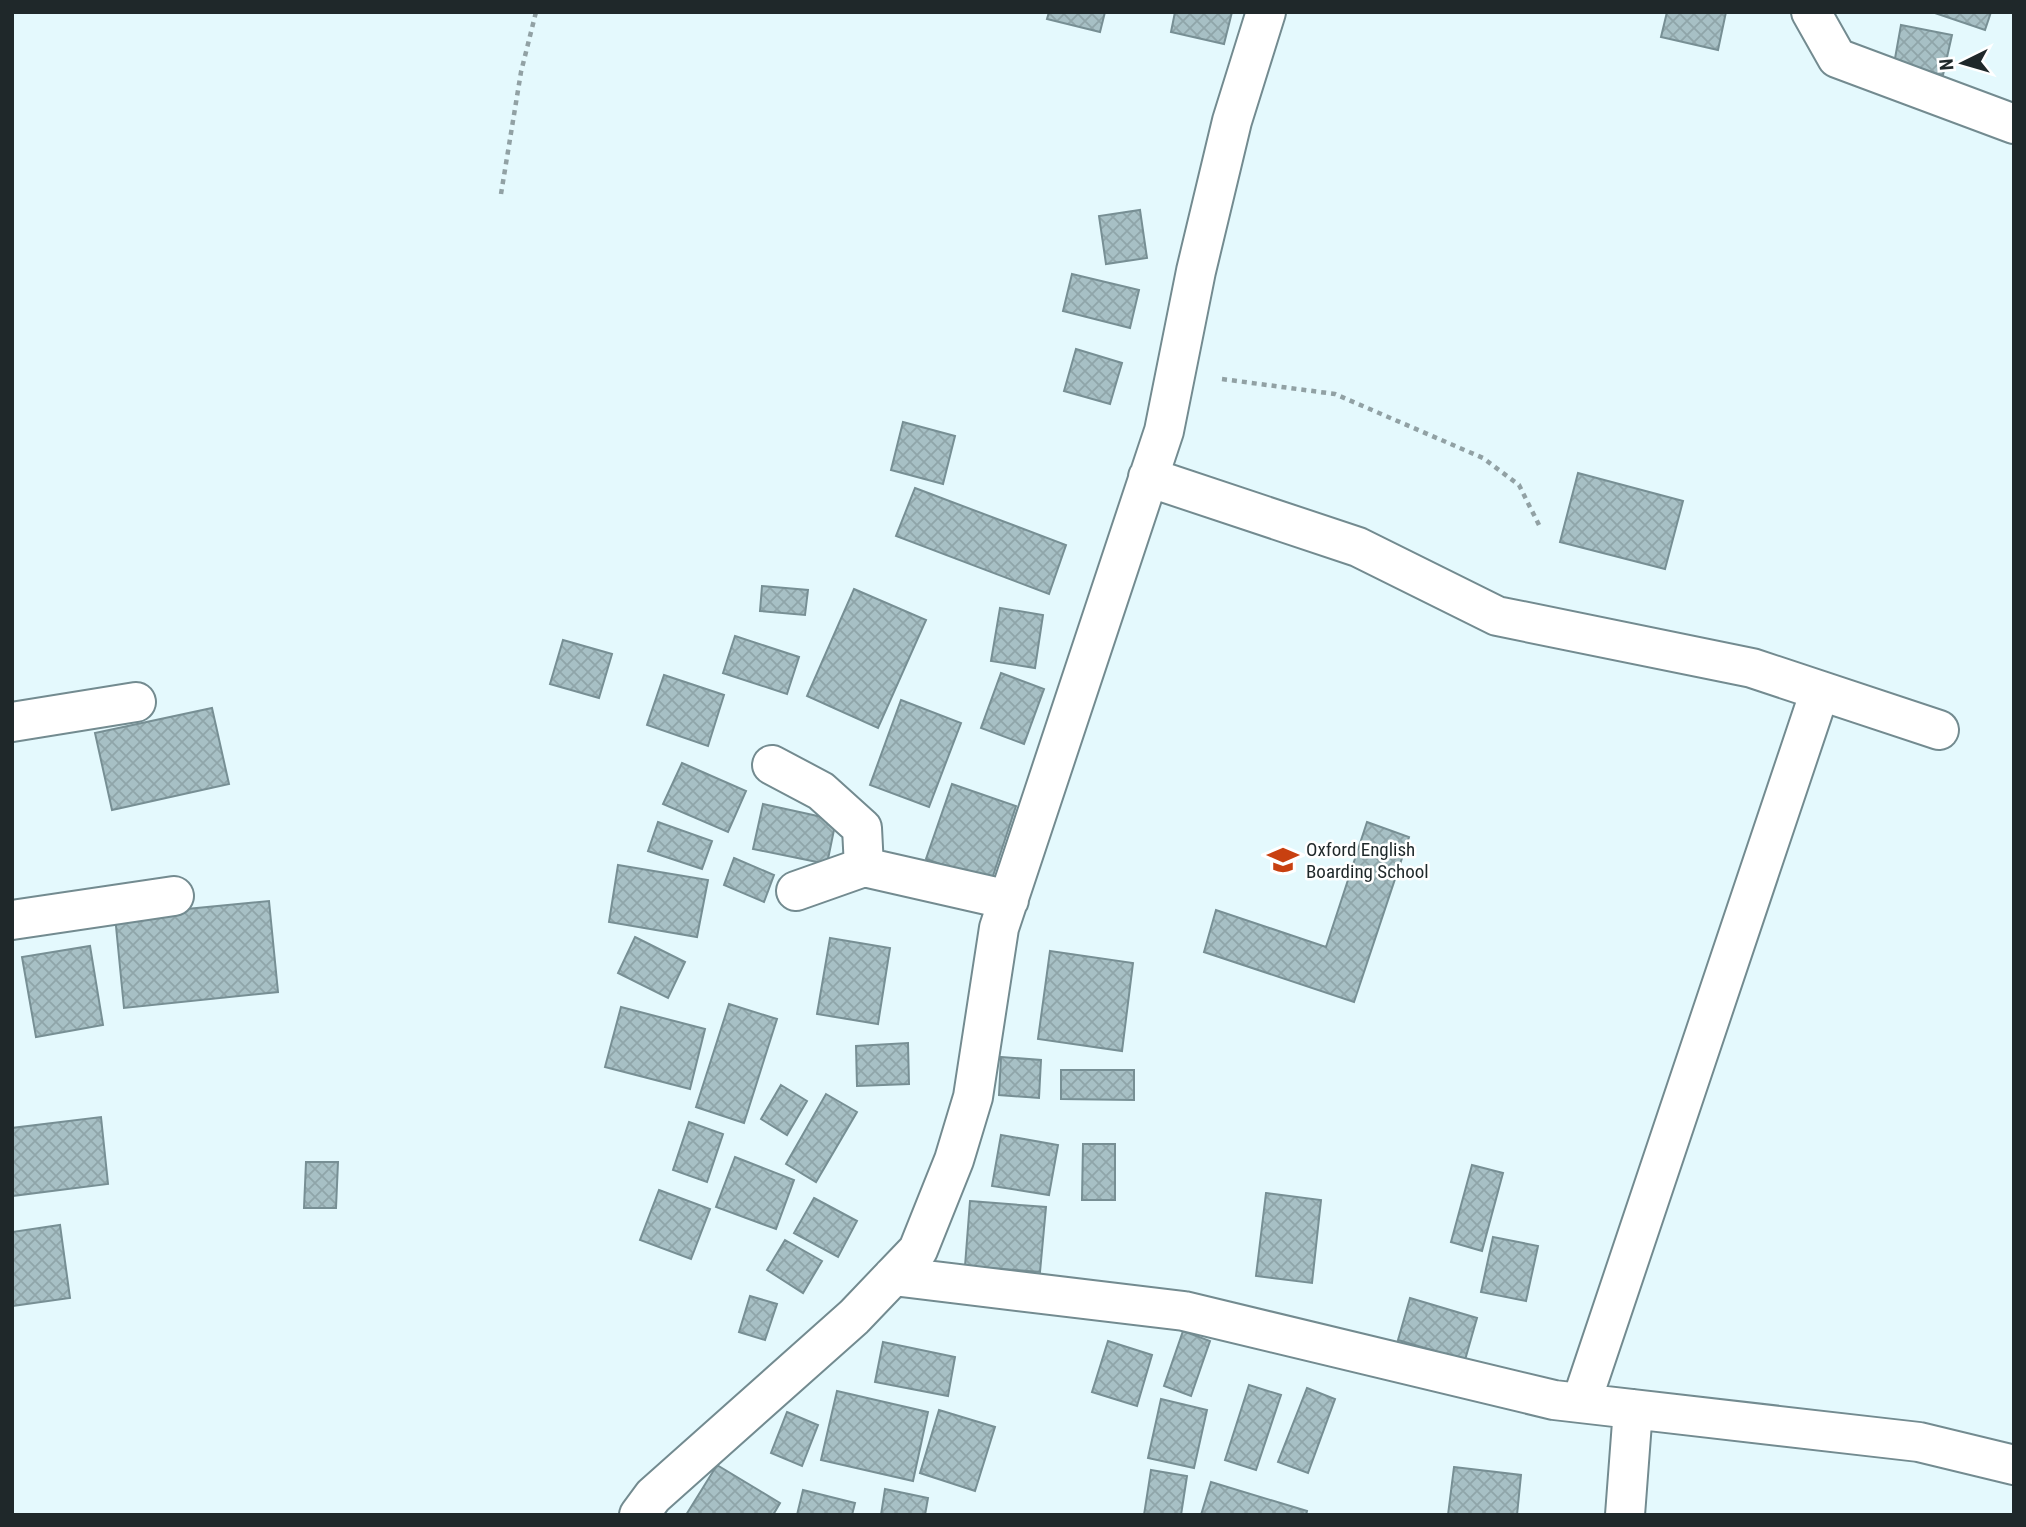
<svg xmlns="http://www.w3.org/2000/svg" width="2026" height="1527" viewBox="0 0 2026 1527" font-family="'Roboto Condensed',sans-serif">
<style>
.building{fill:url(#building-cross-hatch);stroke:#778f94;stroke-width:2}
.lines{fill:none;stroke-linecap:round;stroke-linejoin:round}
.minor-casing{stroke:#738b90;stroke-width:42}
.path{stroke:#91a1a4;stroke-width:4.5;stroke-dasharray:5 5;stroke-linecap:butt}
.minor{stroke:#fff;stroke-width:38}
.labels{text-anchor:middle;stroke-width:5;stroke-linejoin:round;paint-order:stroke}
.poi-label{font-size:19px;fill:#1f282a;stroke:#fff;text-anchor:start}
</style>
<defs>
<pattern id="building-cross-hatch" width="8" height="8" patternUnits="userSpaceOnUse" patternTransform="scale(1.75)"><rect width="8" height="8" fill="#a7c0c5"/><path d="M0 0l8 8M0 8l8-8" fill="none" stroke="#8fa5a9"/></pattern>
</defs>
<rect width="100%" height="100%" fill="#e4f9fd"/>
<!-- building -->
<path class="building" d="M 1049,12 L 1105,12 L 1100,32 L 1047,19 Z
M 1175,12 L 1232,12 L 1224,44 L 1171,32 Z
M 1667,12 L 1726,12 L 1718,50 L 1661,37 Z
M 1932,12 L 1991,12 L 1985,30 Z
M 1901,25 L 1952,35 L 1943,75 L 1894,64 Z
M 1140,210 L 1147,258 L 1106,264 L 1099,216 Z
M 1072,274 L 1139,290 L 1130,328 L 1063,311 Z
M 1076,349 L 1122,363 L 1110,404 L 1064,391 Z
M 903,422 L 955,436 L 943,484 L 891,470 Z
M 1578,473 L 1683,501 L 1665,569 L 1560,542 Z
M 915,488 L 1066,545 L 1049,594 L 896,536 Z
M 762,586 L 808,590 L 805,615 L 760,611 Z
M 854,589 L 926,620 L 878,728 L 807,696 Z
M 1000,608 L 1043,615 L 1035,668 L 991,661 Z
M 735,636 L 799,657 L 787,694 L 723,673 Z
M 563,640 L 612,654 L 599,698 L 550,684 Z
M 1001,673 L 1044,689 L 1024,744 L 981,728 Z
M 664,675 L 724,695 L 708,746 L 647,725 Z
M 901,700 L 961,723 L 929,807 L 870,785 Z
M 212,708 L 229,784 L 112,810 L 95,733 Z
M 682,763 L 746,791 L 728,832 L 663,804 Z
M 952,784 L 1016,806 L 991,882 L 926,859 Z
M 763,804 L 836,820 L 827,864 L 753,849 Z
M 658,822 L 712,841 L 702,869 L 648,851 Z
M 1367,822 L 1409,837 L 1354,1002 L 1204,952 L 1216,910 L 1326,947 Z
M 734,858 L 774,875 L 764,902 L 724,885 Z
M 618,865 L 708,880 L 697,937 L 609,922 Z
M 269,901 L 278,992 L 124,1008 L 115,916 Z
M 635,937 L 685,962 L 668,998 L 618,973 Z
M 830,938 L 890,948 L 878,1024 L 817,1014 Z
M 90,946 L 103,1025 L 36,1037 L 22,957 Z
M 1050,951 L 1133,963 L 1122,1051 L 1038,1039 Z
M 729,1004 L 777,1019 L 744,1123 L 696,1107 Z
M 621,1007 L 705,1029 L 690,1089 L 605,1067 Z
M 908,1043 L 909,1084 L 857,1086 L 856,1046 Z
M 1001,1057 L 1041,1060 L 1039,1098 L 999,1095 Z
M 1061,1070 L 1134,1070 L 1134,1100 L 1061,1099 Z
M 781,1085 L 807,1101 L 787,1135 L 761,1119 Z
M 826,1094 L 857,1112 L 816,1182 L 786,1164 Z
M 101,1117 L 108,1184 L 12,1196 L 12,1128 Z
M 689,1122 L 723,1134 L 707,1182 L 673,1170 Z
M 1001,1135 L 1058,1145 L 1049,1195 L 992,1186 Z
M 1083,1144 L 1115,1144 L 1115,1200 L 1082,1200 Z
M 735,1157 L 794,1180 L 776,1229 L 716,1207 Z
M 306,1162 L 338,1162 L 336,1208 L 304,1208 Z
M 1472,1165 L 1503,1173 L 1482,1251 L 1451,1242 Z
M 659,1190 L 710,1209 L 691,1259 L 640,1240 Z
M 1266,1193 L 1321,1200 L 1312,1283 L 1256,1276 Z
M 814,1198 L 857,1221 L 838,1257 L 794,1233 Z
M 970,1201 L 1046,1207 L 1040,1272 L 965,1266 Z
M 60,1225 L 70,1298 L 12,1306 L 12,1232 Z
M 1493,1237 L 1538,1246 L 1526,1301 L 1481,1292 Z
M 785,1240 L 822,1261 L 803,1293 L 767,1270 Z
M 750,1296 L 777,1304 L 765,1340 L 739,1332 Z
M 1410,1298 L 1477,1318 L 1465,1360 L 1398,1340 Z
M 1183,1331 L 1210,1341 L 1191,1396 L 1164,1386 Z
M 1108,1341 L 1152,1355 L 1137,1406 L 1092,1392 Z
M 883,1342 L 955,1357 L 948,1396 L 875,1382 Z
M 1249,1385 L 1281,1395 L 1256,1470 L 1225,1460 Z
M 1307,1388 L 1335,1399 L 1308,1473 L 1278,1462 Z
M 837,1391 L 928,1412 L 913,1481 L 821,1460 Z
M 1161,1399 L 1207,1410 L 1194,1468 L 1148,1458 Z
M 939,1410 L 995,1427 L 975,1491 L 920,1473 Z
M 787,1412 L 818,1425 L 802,1466 L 771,1453 Z
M 717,1465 L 780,1503 L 773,1515 L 686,1515 Z
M 1454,1467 L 1521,1475 L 1517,1515 L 1448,1515 Z
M 1151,1470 L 1187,1476 L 1181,1515 L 1144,1515 Z
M 1211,1482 L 1307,1511 L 1306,1515 L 1201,1515 Z
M 885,1489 L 928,1498 L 925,1515 L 881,1515 Z
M 803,1490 L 855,1503 L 852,1515 L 797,1515 Z"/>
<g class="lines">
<defs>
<path id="minor" d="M 1811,12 L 1837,58 L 2014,124
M 1148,477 L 1358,547 L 1497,616 L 1752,668 L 1939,730
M 12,722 L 136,702
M 772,765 L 821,791 L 862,828 L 864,867
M 796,891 L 864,867 L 1009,900
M 12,920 L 174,896
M 893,1276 L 1184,1311 L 1554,1400 L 1919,1442 L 2014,1465
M 1581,1403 L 1820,691
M 639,1515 L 653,1496 L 854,1317 L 918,1250 L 954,1160 L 973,1097 L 999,928 L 1164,431 L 1196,271 L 1232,121 L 1266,12
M 1625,1515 L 1633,1409"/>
</defs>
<!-- minor casing -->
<use href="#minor" class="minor-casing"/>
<!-- path -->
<path class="path" d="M 501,194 L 521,72 L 536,12
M 1222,379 L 1335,394 L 1483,458 L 1519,485 L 1539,525"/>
<!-- minor -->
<use href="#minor" class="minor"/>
</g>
<!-- icons -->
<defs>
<symbol id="school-bare" viewBox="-9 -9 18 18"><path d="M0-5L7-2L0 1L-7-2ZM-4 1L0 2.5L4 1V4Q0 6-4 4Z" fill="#c84010" stroke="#fff" stroke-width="2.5" paint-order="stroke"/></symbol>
</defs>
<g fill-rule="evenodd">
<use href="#school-bare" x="1261" y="838" width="44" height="44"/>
</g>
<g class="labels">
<!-- poi labels -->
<g class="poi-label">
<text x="1306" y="856">Oxford English<tspan x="1306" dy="22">Boarding School</tspan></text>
</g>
</g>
<!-- border -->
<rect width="2026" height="1527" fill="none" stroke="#1f282a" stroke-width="28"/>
<!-- north arrow -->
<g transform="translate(1963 63) rotate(265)" stroke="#ffffff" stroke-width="5" paint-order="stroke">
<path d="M0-5L12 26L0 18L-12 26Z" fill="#1f282a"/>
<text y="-10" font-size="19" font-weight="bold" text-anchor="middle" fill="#1f282a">N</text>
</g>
</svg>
